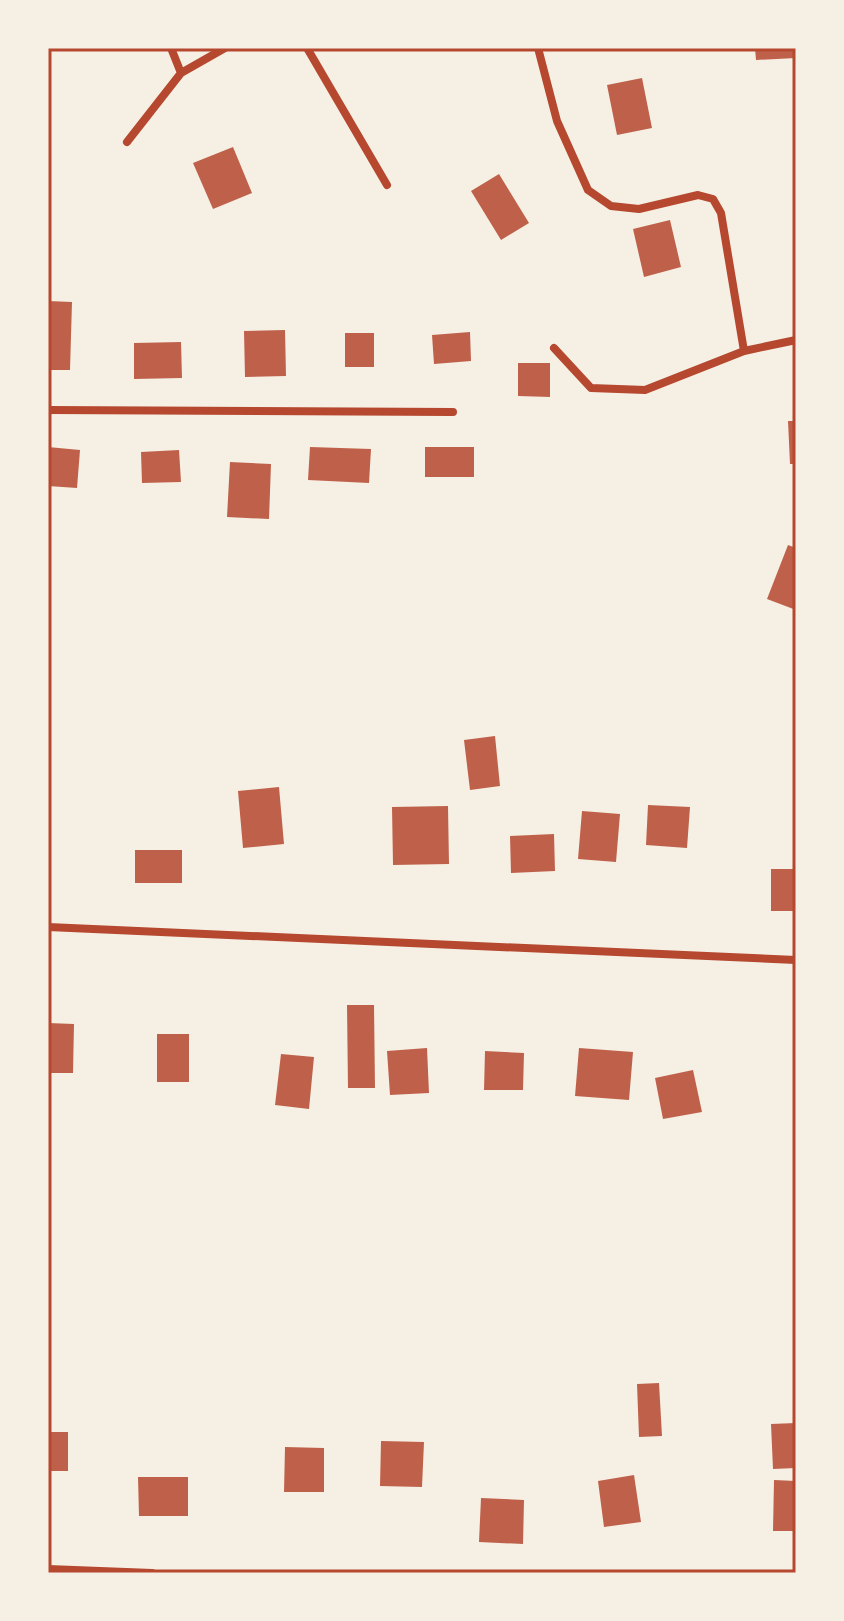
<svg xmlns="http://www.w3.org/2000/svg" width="844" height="1621" viewBox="0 0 844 1621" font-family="'PT Sans Narrow',sans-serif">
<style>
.building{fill:#bf614a}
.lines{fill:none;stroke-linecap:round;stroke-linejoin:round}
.minor{stroke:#b5482f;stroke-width:8}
.neatline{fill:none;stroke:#b5482f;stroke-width:3}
</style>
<rect width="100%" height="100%" fill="#f6efe4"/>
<!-- building -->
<path class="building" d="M 755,48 L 796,48 L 796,58 L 756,60 Z
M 642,78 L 652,128 L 617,135 L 607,85 Z
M 233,147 L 252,193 L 213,209 L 193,163 Z
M 499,174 L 529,223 L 501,240 L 471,191 Z
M 670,220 L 681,267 L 644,277 L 633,229 Z
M 48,301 L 72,302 L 70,370 L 48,370 Z
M 285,330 L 286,376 L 245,377 L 244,331 Z
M 470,332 L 471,361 L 434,364 L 432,335 Z
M 345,333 L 374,333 L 374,367 L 345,367 Z
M 181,342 L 182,378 L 134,379 L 134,343 Z
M 518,363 L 550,363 L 550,397 L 518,396 Z
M 788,421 L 796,421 L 796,464 L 790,464 Z
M 48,447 L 80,450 L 77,488 L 48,486 Z
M 310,447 L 371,449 L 369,483 L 308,480 Z
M 425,447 L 474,447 L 474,477 L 425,477 Z
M 179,450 L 181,482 L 142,483 L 141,452 Z
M 230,462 L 271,464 L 269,519 L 227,517 Z
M 788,545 L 796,548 L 796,610 L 767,599 Z
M 495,736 L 500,786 L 470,790 L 464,740 Z
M 279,787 L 284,844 L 243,848 L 238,791 Z
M 648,805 L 690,807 L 687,848 L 646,845 Z
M 448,806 L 449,864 L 393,865 L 392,807 Z
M 582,811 L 620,814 L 616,862 L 578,859 Z
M 554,834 L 555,871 L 511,873 L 510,836 Z
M 135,850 L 182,850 L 182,883 L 135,883 Z
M 771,869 L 796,869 L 796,911 L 771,911 Z
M 347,1005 L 374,1005 L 375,1088 L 348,1088 Z
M 48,1023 L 74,1024 L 73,1073 L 48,1073 Z
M 157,1034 L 189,1034 L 189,1082 L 157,1082 Z
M 427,1048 L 429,1093 L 390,1095 L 387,1051 Z
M 579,1048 L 633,1052 L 629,1100 L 575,1096 Z
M 485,1051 L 524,1053 L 523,1090 L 484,1090 Z
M 281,1054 L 314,1057 L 309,1109 L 275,1105 Z
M 693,1070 L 702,1112 L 663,1119 L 655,1078 Z
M 659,1383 L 662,1436 L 639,1437 L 637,1384 Z
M 796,1423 L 796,1468 L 773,1469 L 771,1424 Z
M 48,1432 L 68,1432 L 68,1471 L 48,1471 Z
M 381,1441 L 424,1442 L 422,1487 L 380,1486 Z
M 285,1447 L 324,1448 L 324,1492 L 284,1492 Z
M 634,1475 L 641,1522 L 604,1527 L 598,1481 Z
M 138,1477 L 188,1477 L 188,1516 L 139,1516 Z
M 774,1480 L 796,1481 L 796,1531 L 773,1531 Z
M 481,1498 L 524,1500 L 523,1544 L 479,1542 Z"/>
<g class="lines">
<!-- minor -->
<path class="minor" d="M 171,48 L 181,73
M 307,48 L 387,185
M 538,48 L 557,121 L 588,190 L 611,206 L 639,209 L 698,195 L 713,199 L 721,213 L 744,351
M 127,142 L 181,73 L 225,48
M 554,348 L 591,388 L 645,390 L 744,351 L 796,340
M 48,410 L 453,412
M 48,927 L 796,960
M 48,1569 L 152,1573"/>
</g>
<!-- border -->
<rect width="844" height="1621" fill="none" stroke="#f6efe4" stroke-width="100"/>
<rect x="50" y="50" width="744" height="1521" class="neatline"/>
</svg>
